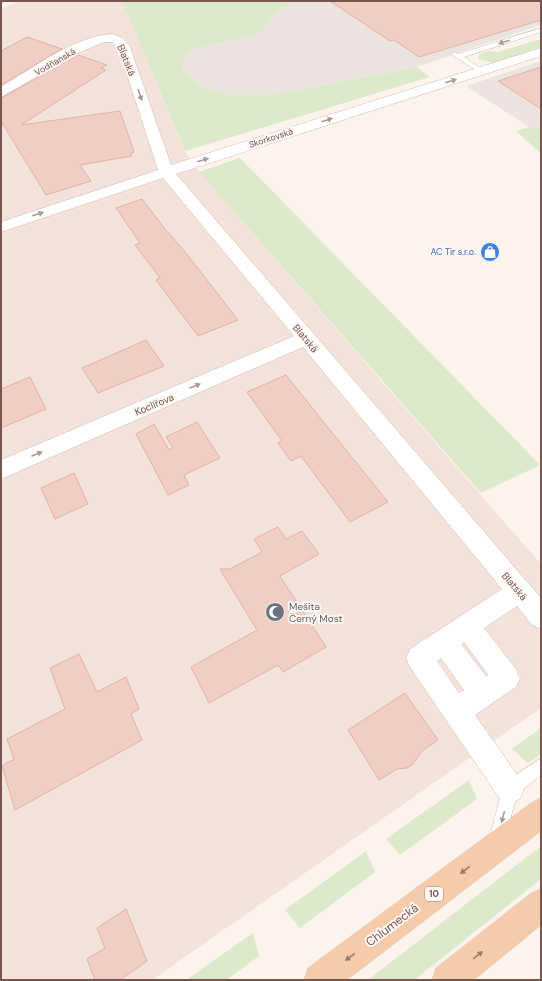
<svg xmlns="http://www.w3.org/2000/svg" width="542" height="981" viewBox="0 0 542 981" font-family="'DM Sans',sans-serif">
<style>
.residential{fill:#f3e3da}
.industrial{fill:#ece4e1}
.green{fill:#dce9ca}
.building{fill:#f0cec5;stroke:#e2b2a6}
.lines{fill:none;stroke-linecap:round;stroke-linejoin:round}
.lane-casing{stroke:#d0bbb4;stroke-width:1}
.street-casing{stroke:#d0bbb4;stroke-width:1}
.primary-casing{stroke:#d9d0ce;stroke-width:1}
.lane{fill:#fff;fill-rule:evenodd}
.street{fill:#fff;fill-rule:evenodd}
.primary{fill:#f6cba9;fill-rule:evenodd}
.rail-casing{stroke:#b4a9c6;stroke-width:3}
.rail{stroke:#fef7f2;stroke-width:2;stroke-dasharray:5.5;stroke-linecap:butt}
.oneway{fill:#ad9a95}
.oneway2{fill:#9c796a}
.labels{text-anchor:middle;stroke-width:4;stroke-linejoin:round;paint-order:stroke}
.far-street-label{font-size:9px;fill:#76564f;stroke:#fef7f2}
.far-shop-label{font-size:9px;fill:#366cbe;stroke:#fef7f2;text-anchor:end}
.shield{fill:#fef7f2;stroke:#9f8680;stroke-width:1}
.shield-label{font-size:9px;font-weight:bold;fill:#76564f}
.street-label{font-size:10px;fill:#76564f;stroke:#fef7f2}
.worship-label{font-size:10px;fill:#5b616d;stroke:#fef7f2;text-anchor:start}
.near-street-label{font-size:12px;fill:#76564f;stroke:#fef7f2}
</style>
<rect width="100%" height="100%" fill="#fcf3ec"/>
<!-- residential -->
<path class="residential" d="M 18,1 L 122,1 L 184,150 L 199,172 L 541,564 L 541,708 L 152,980 L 1,980 L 1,9 Z"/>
<!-- industrial -->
<path class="industrial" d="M 294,1 L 541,1 L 541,25 L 417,67 L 273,95 L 224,95 L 196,83 L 182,68 L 187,52 L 216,43 L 243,39 L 264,30 L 272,17 Z
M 541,61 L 541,128 L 529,127 L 466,86 Z"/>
<!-- green -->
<path class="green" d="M 122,1 L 294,1 L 272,17 L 264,30 L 243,39 L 216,43 L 187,52 L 182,68 L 196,83 L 224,95 L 273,95 L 417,67 L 430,77 L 185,151 Z
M 541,39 L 541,47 L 494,63 L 478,59 L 480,53 L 489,51 L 498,52 Z
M 529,127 L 541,128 L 541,154 L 516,131 Z
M 240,158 L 540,465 L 481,493 L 199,172 Z
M 541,728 L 541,754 L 528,763 L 512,749 Z
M 469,780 L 477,799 L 400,855 L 386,839 Z
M 541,846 L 541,879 L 414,980 L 368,980 Z
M 366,851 L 375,872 L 300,928 L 285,910 Z
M 253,933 L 259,956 L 226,980 L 186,980 Z"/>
<!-- building -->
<path class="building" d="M 330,1 L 541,1 L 541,20 L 419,57 L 394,40 L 390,41 Z
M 27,37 L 62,49 L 1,85 L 1,51 Z
M 78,55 L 107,65 L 101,68 L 106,70 L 21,125 L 120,111 L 134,152 L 131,153 L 132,156 L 80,165 L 91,181 L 46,195 L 1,121 L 1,98 Z
M 541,67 L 541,109 L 498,81 Z
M 142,199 L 168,233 L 169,233 L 190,258 L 238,320 L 198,336 L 156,280 L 160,278 L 135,245 L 140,243 L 116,208 Z
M 146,340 L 164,366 L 98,393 L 82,368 Z
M 286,375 L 338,440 L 388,502 L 350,522 L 301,456 L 291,461 L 278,443 L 282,441 L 247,392 Z
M 30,377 L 46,409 L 1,428 L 1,389 Z
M 197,422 L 220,458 L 184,475 L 189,485 L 168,495 L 136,434 L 154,424 L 169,450 L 173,448 L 166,437 Z
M 74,473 L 88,504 L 55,519 L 41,488 Z
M 278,527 L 286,539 L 302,531 L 319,554 L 280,576 L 326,647 L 283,672 L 278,665 L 209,703 L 191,667 L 257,630 L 220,569 L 230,569 L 262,552 L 254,539 Z
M 79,654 L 97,692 L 126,677 L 139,709 L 131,714 L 142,740 L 15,810 L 2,766 L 14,759 L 7,739 L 65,709 L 50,668 Z
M 405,693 L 438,740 L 422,751 L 412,765 L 407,768 L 397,769 L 379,780 L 348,730 Z
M 126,909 L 147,961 L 120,980 L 95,980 L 87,959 L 105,948 L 97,928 Z"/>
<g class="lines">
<defs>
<path id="lane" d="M 541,28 L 541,32 L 464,57 L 483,70 L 483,72 L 479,72 L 451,54 L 454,52 L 459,54 Z
M 541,758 L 541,775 L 517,794 L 503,846 L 497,848 L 491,846 L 489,840 L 504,783 Z"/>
<path id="street" d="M 112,34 L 123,38 L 130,47 L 171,165 L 541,48 L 541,56 L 176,174 L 541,598 L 541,629 L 532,625 L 517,606 L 484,628 L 516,669 L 520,678 L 516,687 L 475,715 L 520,779 L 524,789 L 520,799 L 510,803 L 500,799 L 410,667 L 406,658 L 410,649 L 502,589 L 303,347 L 1,479 L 1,460 L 294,336 L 163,178 L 1,232 L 1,222 L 158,170 L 118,47 L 112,42 L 104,42 L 78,53 L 1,97 L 1,87 C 34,68 72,37 112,34 ZM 464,642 L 488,675 L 486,676 L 461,644 ZM 441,658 L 464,690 L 459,693 L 437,661 Z"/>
<path id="primary" d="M 541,798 L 541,831 L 347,980 L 304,980 L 308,968 L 531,803 Z
M 541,889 L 541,925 L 474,980 L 432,980 L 436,968 L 530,894 Z"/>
</defs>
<!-- lane casing -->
<use href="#lane" class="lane-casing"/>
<!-- street casing -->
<use href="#street" class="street-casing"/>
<!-- primary casing -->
<use href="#primary" class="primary-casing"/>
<!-- lane -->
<use href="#lane" class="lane"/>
<!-- street -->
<use href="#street" class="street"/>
<!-- primary -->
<use href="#primary" class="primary"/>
<defs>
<path id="rail" d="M 1,2 L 3,1"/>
</defs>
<!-- rail casing -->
<use href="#rail" class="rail-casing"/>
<!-- rail -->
<use href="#rail" class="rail"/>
</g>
<!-- one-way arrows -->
<defs><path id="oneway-solid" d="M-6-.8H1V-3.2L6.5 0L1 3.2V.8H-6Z"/></defs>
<g class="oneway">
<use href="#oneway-solid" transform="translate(504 42) rotate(162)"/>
<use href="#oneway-solid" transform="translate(451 81) rotate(-18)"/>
<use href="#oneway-solid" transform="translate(140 95) rotate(71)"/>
<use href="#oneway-solid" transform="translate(327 120) rotate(-18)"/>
<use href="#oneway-solid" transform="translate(203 160) rotate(-18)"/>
<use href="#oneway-solid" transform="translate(38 214) rotate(-18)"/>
<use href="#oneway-solid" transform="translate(195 386) rotate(-23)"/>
<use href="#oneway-solid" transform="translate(37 454) rotate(-23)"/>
<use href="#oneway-solid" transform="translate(503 817) rotate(104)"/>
</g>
<g class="oneway2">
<use href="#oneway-solid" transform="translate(465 870) rotate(143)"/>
<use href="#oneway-solid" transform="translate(478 955) rotate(-39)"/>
<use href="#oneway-solid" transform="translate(350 957) rotate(143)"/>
</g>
<!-- icons -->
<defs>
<symbol id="shop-disc" viewBox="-11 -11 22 22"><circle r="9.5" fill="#3f7fe0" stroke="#fef7f2"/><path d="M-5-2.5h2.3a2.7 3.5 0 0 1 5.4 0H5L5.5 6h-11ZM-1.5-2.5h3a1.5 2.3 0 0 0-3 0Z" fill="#fff"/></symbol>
<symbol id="mosque-disc" viewBox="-11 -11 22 22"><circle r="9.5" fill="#6b7280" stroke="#fef7f2"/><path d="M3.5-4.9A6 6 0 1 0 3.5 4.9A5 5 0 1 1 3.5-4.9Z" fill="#fff"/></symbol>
</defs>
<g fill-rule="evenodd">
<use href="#shop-disc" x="479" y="241" width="22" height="22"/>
<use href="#mosque-disc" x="264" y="601" width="22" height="22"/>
</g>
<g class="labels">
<!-- far-street labels -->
<g class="far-street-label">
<text transform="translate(55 62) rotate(-30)" y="3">Vodňanská</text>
<text transform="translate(271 138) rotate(-18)" y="3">Skorkovská</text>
</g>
<!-- far-shop labels -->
<g class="far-shop-label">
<text x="476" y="255">AC Tir s.r.o.</text>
</g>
<!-- shield labels -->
<rect class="shield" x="425" y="887" width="18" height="14" rx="3"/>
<g class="shield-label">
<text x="434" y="897">10</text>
</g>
<!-- street labels -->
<g class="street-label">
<text transform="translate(127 60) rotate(68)" y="4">Blatská</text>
<text transform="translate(306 338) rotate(50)" y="4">Blatská</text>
<text transform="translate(154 404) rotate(-23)" y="4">Koclířova</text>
<text transform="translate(515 586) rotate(50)" y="4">Blatská</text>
</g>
<!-- worship labels -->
<g class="worship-label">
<text x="289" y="610">Mešita<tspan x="289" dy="12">Černý Most</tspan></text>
</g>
<!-- near-street labels -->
<g class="near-street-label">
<text transform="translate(392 925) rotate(-37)" y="4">Chlumecká</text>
</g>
</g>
<!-- border -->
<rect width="542" height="981" fill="none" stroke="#76564f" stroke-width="4"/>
</svg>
